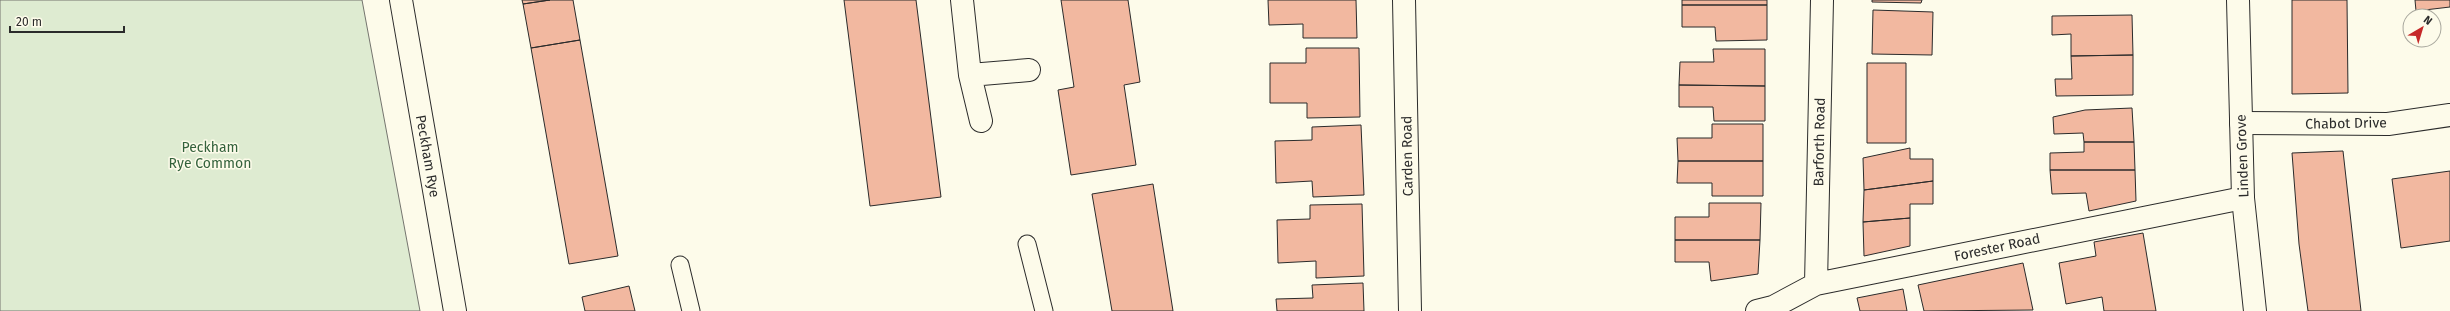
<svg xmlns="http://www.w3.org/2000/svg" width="2450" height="311" viewBox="0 0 2450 311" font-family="'Fira Sans',sans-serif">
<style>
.green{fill:#deebd1;stroke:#74746e}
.building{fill:#f2b8a0;stroke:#2b2b2b}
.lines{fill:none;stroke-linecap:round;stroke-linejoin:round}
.service-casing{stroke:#2b2b2b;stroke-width:19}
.minor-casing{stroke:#2b2b2b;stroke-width:24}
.tertiary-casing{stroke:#2b2b2b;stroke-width:24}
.service{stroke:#fdfbea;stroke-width:17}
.minor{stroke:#fdfbea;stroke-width:22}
.tertiary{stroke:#fdfbea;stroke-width:22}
.labels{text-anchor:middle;stroke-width:3;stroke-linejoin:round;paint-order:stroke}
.street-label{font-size:14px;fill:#2b2b2b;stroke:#fdfbea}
.park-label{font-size:14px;fill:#34623c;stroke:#fdfbea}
</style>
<rect width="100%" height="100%" fill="#fdfbea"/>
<!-- green -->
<path class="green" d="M 0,0 L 362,0 L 420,311 L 0,311 Z"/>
<!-- building -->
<path class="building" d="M 522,0 L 550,0 L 523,4 Z
M 550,0 L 573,0 L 580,40 L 531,48 L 523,4 Z
M 844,0 L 916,0 L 941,197 L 870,206 Z
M 1061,0 L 1128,0 L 1140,82 L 1124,85 L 1136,165 L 1071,175 L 1058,90 L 1074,87 Z
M 1268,0 L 1356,0 L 1357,38 L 1303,38 L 1303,24 L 1269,25 Z
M 1682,0 L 1767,0 L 1767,5 L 1682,5 Z
M 1872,0 L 1922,0 L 1921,3 L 1872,2 Z
M 2292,0 L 2347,0 L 2348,93 L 2292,94 Z
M 2415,0 L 2450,0 L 2450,7 L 2416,11 Z
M 1682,5 L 1767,5 L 1767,40 L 1716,41 L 1715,27 L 1682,27 Z
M 1873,10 L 1933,12 L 1932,55 L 1872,54 Z
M 2132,15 L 2133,55 L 2071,56 L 2071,34 L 2052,35 L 2052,16 Z
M 580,40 L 618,256 L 569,264 L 531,48 Z
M 1306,48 L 1359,48 L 1360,117 L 1307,118 L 1307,103 L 1270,103 L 1270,63 L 1306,63 Z
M 1713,49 L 1765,49 L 1765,86 L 1679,85 L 1680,62 L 1714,62 Z
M 2133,55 L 2133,95 L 2056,96 L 2055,79 L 2072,79 L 2071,56 Z
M 1867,63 L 1906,63 L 1906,143 L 1867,143 Z
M 1679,85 L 1765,86 L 1765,121 L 1714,121 L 1713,107 L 1679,107 Z
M 2132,108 L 2134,142 L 2084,142 L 2083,133 L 2054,134 L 2053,117 L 2085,110 Z
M 1712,124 L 1763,124 L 1763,161 L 1678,161 L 1677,138 L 1712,138 Z
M 1361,125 L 1364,195 L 1313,197 L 1312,181 L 1276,183 L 1275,141 L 1312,140 L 1312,127 Z
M 2084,142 L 2134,142 L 2135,170 L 2050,170 L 2050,153 L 2084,152 Z
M 1910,148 L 1910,159 L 1933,159 L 1933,181 L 1864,190 L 1863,158 Z
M 2343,151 L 2361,311 L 2308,311 L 2299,244 L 2292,153 Z
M 1678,161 L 1763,161 L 1763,196 L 1712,196 L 1712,183 L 1677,183 Z
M 2050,170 L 2135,170 L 2136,201 L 2089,211 L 2086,193 L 2052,194 Z
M 2450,171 L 2450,241 L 2401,248 L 2392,179 Z
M 1933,181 L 1933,204 L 1910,204 L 1910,218 L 1863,222 L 1864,190 Z
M 1153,184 L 1173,311 L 1112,311 L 1092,194 Z
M 1709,203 L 1761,203 L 1760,240 L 1675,240 L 1675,217 L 1709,217 Z
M 1362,204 L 1364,276 L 1316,278 L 1316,261 L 1278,263 L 1277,220 L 1310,219 L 1310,205 Z
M 1910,218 L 1910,246 L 1864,256 L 1863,222 Z
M 2143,233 L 2156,311 L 2104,311 L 2102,297 L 2066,304 L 2059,263 L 2096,256 L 2094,242 Z
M 1675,240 L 1760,240 L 1758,274 L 1711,281 L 1709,262 L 1675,262 Z
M 2023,263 L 2033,310 L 1924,311 L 1918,285 Z
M 1363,283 L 1364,311 L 1277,311 L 1276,299 L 1313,298 L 1312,285 Z
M 629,286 L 635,311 L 585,311 L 582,297 Z
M 1903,289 L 1907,311 L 1860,311 L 1857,298 Z"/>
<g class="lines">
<defs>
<path id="service" d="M 1027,244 L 1044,311
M 680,265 L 691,311"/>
<path id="minor" d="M 962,0 L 970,75 L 981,121
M 1404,0 L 1410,311
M 970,75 L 1029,70
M 2241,123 L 2388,124 L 2450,115
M 1816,284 L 1822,0
M 1757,311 L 1773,307 L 1816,284 L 2243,198"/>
<path id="tertiary" d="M 401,0 L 455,311
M 2238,0 L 2243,198 L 2255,311"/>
</defs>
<!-- service casing -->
<use href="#service" class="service-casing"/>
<!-- minor casing -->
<use href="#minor" class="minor-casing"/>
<!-- tertiary casing -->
<use href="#tertiary" class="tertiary-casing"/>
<!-- service -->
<use href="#service" class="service"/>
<!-- minor -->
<use href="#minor" class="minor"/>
<!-- tertiary -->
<use href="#tertiary" class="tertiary"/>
</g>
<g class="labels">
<!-- street labels -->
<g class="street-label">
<text transform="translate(2346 123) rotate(-1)" y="5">Chabot Drive</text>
<text transform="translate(1819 142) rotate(-89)" y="5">Barforth Road</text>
<text transform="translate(428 156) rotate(80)" y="5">Peckham Rye</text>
<text transform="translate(1407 156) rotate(-91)" y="5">Carden Road</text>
<text transform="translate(2242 156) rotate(-92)" y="5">Linden Grove</text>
<text transform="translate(1997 247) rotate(-12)" y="5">Forester Road</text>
</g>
<!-- park labels -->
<g class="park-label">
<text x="210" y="152">Peckham<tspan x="210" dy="16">Rye Common</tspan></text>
</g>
</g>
<!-- north arrow -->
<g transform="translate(2422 28) rotate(38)"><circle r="19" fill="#fdfbea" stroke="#a9a89e"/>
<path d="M0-3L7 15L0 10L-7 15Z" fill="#c62828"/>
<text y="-6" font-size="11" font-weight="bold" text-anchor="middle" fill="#2b2b2b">N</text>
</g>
<!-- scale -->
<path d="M10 26v6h114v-6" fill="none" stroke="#2b2b2b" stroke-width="2"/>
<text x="16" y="26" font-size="12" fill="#2b2b2b" stroke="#fdfbea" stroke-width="3" paint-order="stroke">20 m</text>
</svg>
